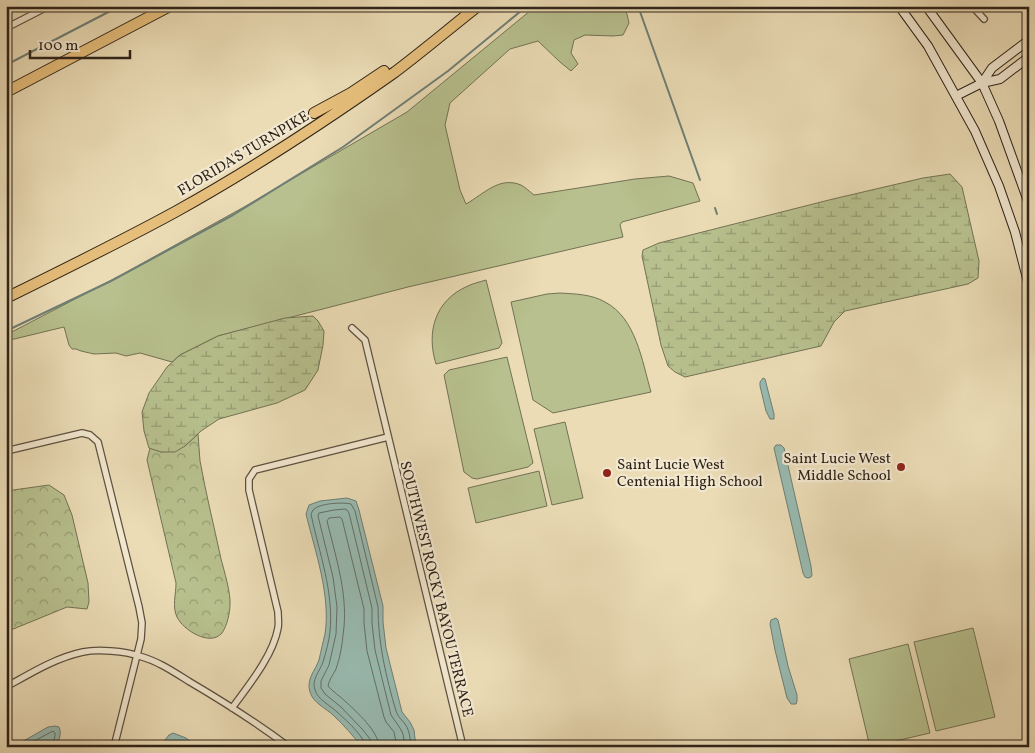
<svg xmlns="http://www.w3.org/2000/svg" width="1035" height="753" viewBox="0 0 1035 753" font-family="Vollkorn,serif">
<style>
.green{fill:#b7c08e;stroke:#727254}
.forest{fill:url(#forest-crowns);stroke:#727254}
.wetland{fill:url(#wetland-marsh);stroke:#727254}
.water{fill:#98bbb2;stroke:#6e7e75}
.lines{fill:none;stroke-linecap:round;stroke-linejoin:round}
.shore{stroke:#636f66;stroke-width:1}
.stream{stroke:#6e7e75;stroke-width:2}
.street-casing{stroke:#5d5140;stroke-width:8}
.secondary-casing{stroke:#2e2319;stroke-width:10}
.highway-casing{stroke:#2e2319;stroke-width:12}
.street{stroke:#f2e8d0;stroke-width:5.5}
.secondary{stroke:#f2e8d0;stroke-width:8}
.highway{stroke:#e6be7b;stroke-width:10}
.poi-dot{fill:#8f2418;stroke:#f2e8d0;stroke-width:2}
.labels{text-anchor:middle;stroke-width:4.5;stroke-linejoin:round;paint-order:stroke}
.street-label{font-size:15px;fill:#2e2319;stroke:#f2e8d0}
.poi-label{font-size:15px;fill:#2e2319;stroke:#f2e8d0;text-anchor:end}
</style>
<defs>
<pattern id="forest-crowns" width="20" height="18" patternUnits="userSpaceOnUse" patternTransform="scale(1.25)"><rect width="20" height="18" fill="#b7c08e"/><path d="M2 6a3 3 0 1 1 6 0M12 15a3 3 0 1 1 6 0" fill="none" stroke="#959c73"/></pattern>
<pattern id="wetland-marsh" width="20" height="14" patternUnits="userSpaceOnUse" patternTransform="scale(1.25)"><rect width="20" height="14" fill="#b7c08e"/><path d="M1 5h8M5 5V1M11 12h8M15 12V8" fill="none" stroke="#959c73"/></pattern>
</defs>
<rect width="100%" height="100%" fill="#ebdcb6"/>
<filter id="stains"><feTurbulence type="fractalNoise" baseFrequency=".004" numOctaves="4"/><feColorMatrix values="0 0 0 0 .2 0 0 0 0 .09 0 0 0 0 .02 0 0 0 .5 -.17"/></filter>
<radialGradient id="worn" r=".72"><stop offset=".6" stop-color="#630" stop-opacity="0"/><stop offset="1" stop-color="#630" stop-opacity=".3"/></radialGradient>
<!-- green -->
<path class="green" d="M 536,6 L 625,6 L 629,23 L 623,35 L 613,36 L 585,35 L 574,40 L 571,53 L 578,64 L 571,71 L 560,62 L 538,41 L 510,49 L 450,103 L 445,125 L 460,190 L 466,204 C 484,194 499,176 521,185 C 525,187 530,192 534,195 L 635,179 L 669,176 L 693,183 L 700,201 L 622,222 L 620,225 L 623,237 L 408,287 L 218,336 L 180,355 L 172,362 L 140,353 L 126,356 L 116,353 L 94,354 L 81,351 L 76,349 L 72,349 L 69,345 L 64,327 L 6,341 L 6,335 L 123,274 L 244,207 L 407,112 Z
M 486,280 L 502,343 L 499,348 L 436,364 C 426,332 435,300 468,286 C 474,283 480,282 486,280 Z
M 560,293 C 575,294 591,294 605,302 C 636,318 642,361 651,392 L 553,413 L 533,400 L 511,302 L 547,294 Z
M 507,357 L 533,463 L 528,467 L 477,479 L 472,478 L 464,472 L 444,375 L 449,370 Z
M 565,422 L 583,498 L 552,505 L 534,429 Z
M 539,471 L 547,506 L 476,523 L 468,488 Z
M 973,628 L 995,717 L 936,731 L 914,642 Z
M 908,644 L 930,733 L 870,747 L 849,659 Z"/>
<!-- forest -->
<path class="forest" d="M 198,434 C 199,443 199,452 200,461 C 206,494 214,526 221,559 C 224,570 231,594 230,604 C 230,613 227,626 222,633 C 210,647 183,630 177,617 C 172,607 176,594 176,583 L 147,460 L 150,448 L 161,452 L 185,446 Z
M 49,485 L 64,495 L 72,515 L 88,583 L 89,602 L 87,609 L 67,607 L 6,632 L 6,491 Z"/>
<!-- wetland -->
<path class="wetland" d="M 950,174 L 962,187 L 979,261 L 978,278 L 968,284 L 845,311 L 834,322 L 821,346 L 685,377 L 675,372 L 668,366 L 661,345 L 642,256 L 643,250 L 659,243 L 833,199 L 923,178 Z
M 313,316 L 318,321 L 324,331 L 323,345 L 318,370 L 305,390 L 277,403 L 219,419 L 201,431 L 185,446 L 175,452 L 161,452 L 149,448 L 144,431 L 142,412 L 149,393 L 167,367 L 180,355 L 218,336 L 285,318 Z"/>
<!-- water -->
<path class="water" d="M 763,378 L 765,379 L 774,414 L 774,419 L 770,419 L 766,411 L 760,386 L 760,382 Z
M 776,445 L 781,445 L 784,448 L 811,566 L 812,575 L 811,577 L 808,578 L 805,577 L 803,573 L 774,448 Z
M 347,498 L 356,501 L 359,510 L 383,606 L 383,622 L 386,648 L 402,712 L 410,722 L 414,730 L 416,747 L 362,747 C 353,736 344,725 334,716 C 326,708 313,703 310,692 C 306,679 315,671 319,660 C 321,651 323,642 325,634 C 331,596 315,551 306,514 L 309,505 L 320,501 Z
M 776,618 L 778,620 L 788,666 L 797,695 L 797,701 L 796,704 L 791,704 L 787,698 L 775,650 L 770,624 L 771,620 Z
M 55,726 L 59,727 C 62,734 59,740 56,747 L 13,747 L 48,727 Z
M 173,733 L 186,738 L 197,747 L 165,747 L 165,740 L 169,735 Z"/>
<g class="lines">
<!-- shore -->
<path class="shore" d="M 23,747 L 53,731 L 55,733 L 55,736 L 52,747
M 366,747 C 365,737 344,718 337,712 C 330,705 318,700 315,690 C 311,680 320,671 323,662 C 326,652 329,641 330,632 C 334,591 319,553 311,514 C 312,513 312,511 313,510 C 319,503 343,502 351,504 L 355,511 L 378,607 C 378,643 386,677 396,711 C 398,717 402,720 405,724 C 410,731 410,739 411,747
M 372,747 L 370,739 L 363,730 L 341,707 L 325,694 L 321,688 L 321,681 L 329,665 L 336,634 L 337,607 L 333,577 L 318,516 L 319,513 L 334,510 L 345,509 L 347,510 L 349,513 L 372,608 L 372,623 L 375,650 L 391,715 L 400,728 L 403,734 L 405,747
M 379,747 C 379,732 357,712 346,702 C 340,696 333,692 328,686 C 329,680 333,675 336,669 C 340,658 342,646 343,635 C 349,597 336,558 327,521 L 329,518 L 340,517 L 342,519 L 364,609 L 364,623 L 367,651 L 384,717 L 386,722 L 394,732 L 397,747"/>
<!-- stream -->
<path class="stream" d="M 638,6 L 700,180
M 6,65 L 120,6
M 715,208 L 717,214
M 6,331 L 111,281 L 233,215 L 343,147 L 448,71 L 527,6"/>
<defs>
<path id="street" d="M 972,6 L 984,19
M 6,28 L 49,6
M 352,328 L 365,340 L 463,747
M 6,451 L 82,433 L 90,435 L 98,442 L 139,607 L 142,623 L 141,639 L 114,747
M 6,687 C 31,673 55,658 83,652 C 97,649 125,651 139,656 C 158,661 174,672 190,682 C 224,702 257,723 289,747
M 232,708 C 248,686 273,656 278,628 C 279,623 278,618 278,612 L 249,490 L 249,479 L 255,470 L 388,437"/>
<path id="secondary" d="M 899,6 L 928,46 L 975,131 L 999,186 L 1015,232 L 1029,286
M 926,6 L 982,83 L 999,121 L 1029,204
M 982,83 L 992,68 L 1029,40
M 956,96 L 982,83 L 1000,79 L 1029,57"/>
<path id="highway" d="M 6,92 L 170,6
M 314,113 L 351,93 L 384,71
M 6,298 C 63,270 120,242 175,212 C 251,170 324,122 395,72 C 423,51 450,28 478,6"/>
</defs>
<!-- street casing -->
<use href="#street" class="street-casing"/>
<!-- secondary casing -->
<use href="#secondary" class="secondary-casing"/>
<!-- highway casing -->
<use href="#highway" class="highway-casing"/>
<!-- street -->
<use href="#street" class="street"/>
<!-- secondary -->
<use href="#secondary" class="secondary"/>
<!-- highway -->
<use href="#highway" class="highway"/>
</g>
<!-- markers -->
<g class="poi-dot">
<circle cx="901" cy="467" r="5"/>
<circle cx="607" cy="473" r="5"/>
</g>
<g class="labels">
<!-- street labels -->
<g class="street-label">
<text transform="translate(243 153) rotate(-31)" y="5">FLORIDA'S TURNPIKE</text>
<text transform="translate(437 589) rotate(76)" y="5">SOUTHWEST ROCKY BAYOU TERRACE</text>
</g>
<!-- poi labels -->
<g class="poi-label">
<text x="891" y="463">Saint Lucie West<tspan x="891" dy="17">Middle School</tspan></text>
<text x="617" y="469" text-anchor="start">Saint Lucie West<tspan x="617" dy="17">Centenial High School</tspan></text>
</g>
</g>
<!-- margin -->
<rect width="1035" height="753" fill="none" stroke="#ebdcb6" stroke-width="25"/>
<rect x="8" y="8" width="1020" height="738" fill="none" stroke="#2e2319" stroke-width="2.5"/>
<rect x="12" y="12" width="1010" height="728" fill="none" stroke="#2e2319"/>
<!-- scale -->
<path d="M30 50v8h100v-8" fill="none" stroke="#2e2319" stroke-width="2.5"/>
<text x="38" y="50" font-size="15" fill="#2e2319" stroke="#f2e8d0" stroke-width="4" paint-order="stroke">100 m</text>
<rect width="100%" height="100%" filter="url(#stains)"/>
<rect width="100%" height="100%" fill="url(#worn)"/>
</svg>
